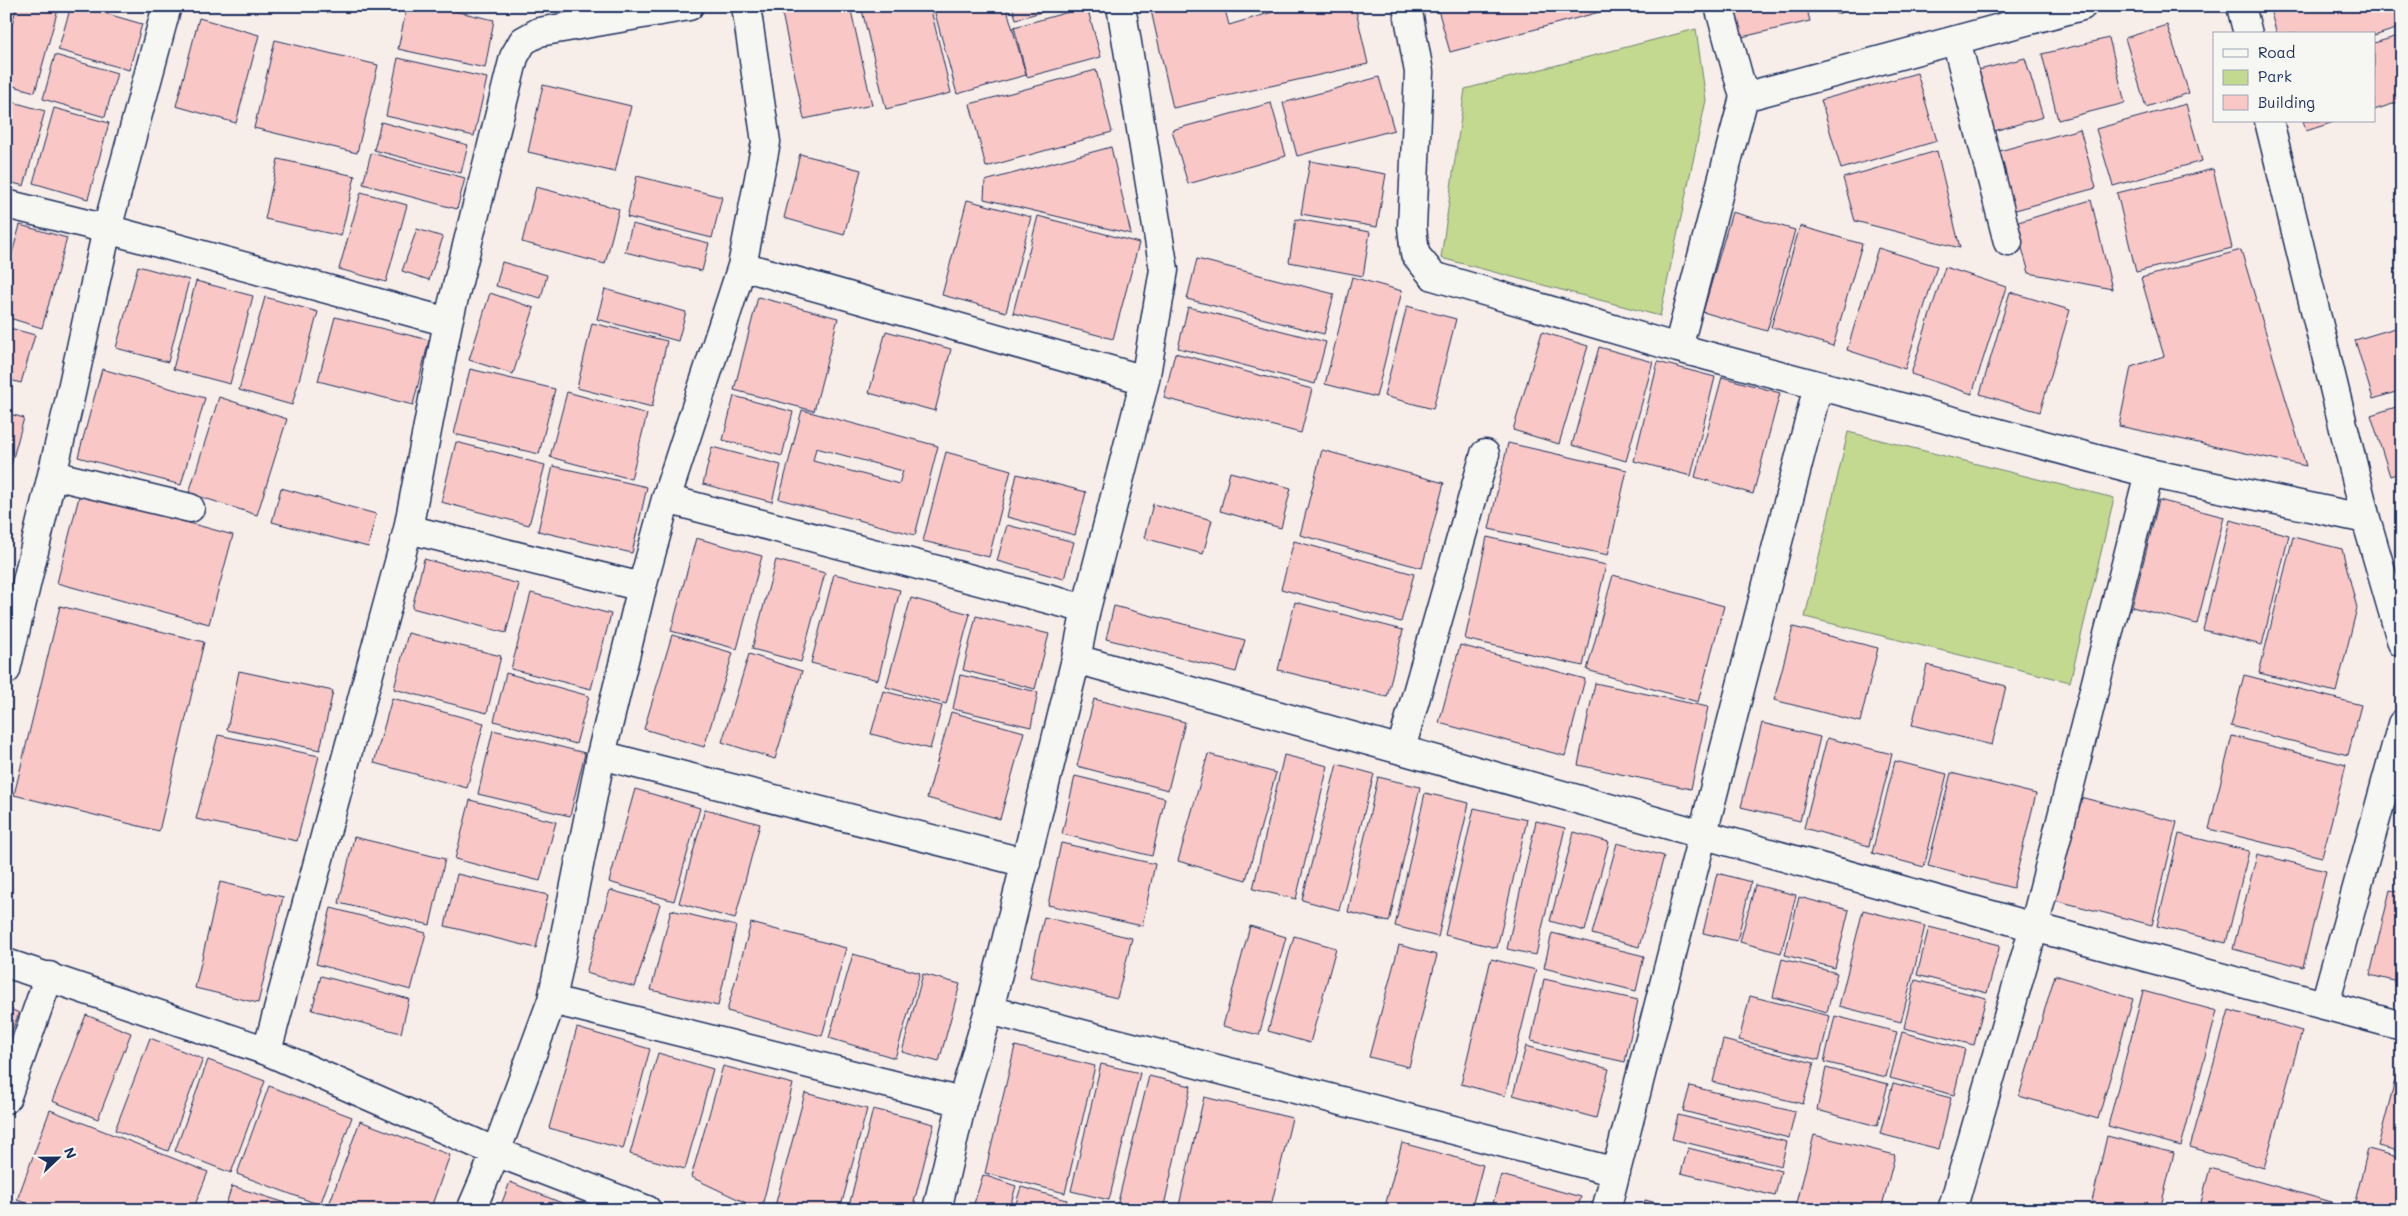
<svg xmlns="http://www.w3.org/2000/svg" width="2408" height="1216" viewBox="0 0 2408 1216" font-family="Mali,sans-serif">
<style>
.green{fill:#c3d98f;stroke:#6f8476}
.building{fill:#f9c8c6;stroke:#1b2f5e;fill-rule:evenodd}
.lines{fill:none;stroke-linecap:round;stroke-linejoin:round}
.street-casing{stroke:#1b2f5e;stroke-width:31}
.street{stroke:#f6f6f2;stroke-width:28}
</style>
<rect width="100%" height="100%" fill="#f7ede9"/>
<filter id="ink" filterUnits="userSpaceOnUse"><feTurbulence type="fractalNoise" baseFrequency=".02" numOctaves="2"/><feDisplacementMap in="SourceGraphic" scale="10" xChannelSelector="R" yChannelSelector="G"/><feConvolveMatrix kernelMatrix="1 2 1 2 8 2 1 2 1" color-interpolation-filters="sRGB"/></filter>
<g filter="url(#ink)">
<!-- green -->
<path class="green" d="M 1696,29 L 1706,100 L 1660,316 L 1441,258 L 1465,89 Z
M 1848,432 L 2114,498 L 2070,682 L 1805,617 Z"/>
<!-- building -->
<path class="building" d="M 17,6 L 50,6 L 58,9 L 35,92 L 6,84 L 6,45 Z
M 71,6 L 80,6 L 142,24 L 129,70 L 58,50 Z
M 407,6 L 432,6 L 494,20 L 485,68 L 398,49 Z
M 816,6 L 850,6 L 872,105 L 804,119 L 782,13 Z
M 861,6 L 930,6 L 951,93 L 886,109 Z
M 933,6 L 1006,6 L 1026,75 L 957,94 Z
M 1012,6 L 1063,6 L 1016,19 Z
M 1150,6 L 1224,6 L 1229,25 L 1293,6 L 1355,6 L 1368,64 L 1173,108 Z
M 1437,6 L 1622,6 L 1450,52 Z
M 1734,6 L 1806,6 L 1810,21 L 1742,37 Z
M 1834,6 L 1863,6 L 1836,14 Z
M 2269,6 L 2400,6 L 2402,27 L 2374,36 L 2374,34 L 2277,34 Z
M 1087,7 L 1101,57 L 1027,77 L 1014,27 Z
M 199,18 L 259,35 L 236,123 L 176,106 Z
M 2167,25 L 2189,93 L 2146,107 L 2125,38 Z
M 2402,35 L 2402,101 L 2374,110 L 2374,43 Z
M 2109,38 L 2125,103 L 2058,120 L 2042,54 Z
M 275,40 L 378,65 L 357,153 L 254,128 Z
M 55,55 L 117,73 L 105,117 L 43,99 Z
M 398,58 L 487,78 L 474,136 L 386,116 Z
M 2025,58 L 2043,117 L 1994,131 L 1979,70 Z
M 1096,70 L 1112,132 L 986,167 L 970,104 Z
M 1917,73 L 1937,141 L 1841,169 L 1821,100 Z
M 1379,77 L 1394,130 L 1297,156 L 1283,103 Z
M 543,85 L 631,106 L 615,172 L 528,152 Z
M 6,100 L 45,111 L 24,186 L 6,181 Z
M 1271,103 L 1286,156 L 1188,184 L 1172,130 Z
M 2186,104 L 2202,161 L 2113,186 L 2096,129 Z
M 54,108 L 109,123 L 88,199 L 33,183 Z
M 2303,121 L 2337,121 L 2306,131 Z
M 381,122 L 468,145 L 461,173 L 374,150 Z
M 2080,129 L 2096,188 L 2008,212 L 1992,153 Z
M 1111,147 L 1131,234 L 984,199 L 985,181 Z
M 1937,151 L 1960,248 L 1855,221 L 1843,178 Z
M 371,153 L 465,178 L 457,209 L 363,184 Z
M 800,154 L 861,170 L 844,235 L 784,218 Z
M 278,159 L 355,176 L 341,236 L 265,219 Z
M 1310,161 L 1386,174 L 1377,227 L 1301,214 Z
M 2213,169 L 2232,248 L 2136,272 L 2117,193 Z
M 637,176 L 722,197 L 712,238 L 627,217 Z
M 536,187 L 619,209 L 605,264 L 522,242 Z
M 361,192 L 407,205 L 386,282 L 339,269 Z
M 967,200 L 1031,217 L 1006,312 L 942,295 Z
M 2091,200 L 2112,289 L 2029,273 L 2015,223 Z
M 1732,212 L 1795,230 L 1767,331 L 1703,312 Z
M 1038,216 L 1139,243 L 1113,339 L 1013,313 Z
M 1296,219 L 1370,232 L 1363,276 L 1289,262 Z
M 632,224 L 709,243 L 702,271 L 625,252 Z
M 20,225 L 67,238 L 42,328 L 6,317 L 6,275 Z
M 1800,226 L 1862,244 L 1833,346 L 1771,327 Z
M 417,229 L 443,237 L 429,280 L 402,271 Z
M 1878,248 L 1937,266 L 1905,369 L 1847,350 Z
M 2241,250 L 2306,466 L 2119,426 L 2131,367 L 2164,356 L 2141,278 Z
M 1197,259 L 1334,294 L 1324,334 L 1187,299 Z
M 502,262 L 547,275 L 541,298 L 496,286 Z
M 138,266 L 189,280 L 168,362 L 116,348 Z
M 1945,267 L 2006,287 L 1972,394 L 1911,374 Z
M 1352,277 L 1402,291 L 1376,397 L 1325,384 Z
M 196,281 L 253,296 L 230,384 L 173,369 Z
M 605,289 L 686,312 L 678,341 L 597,319 Z
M 2010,292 L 2070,310 L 2040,412 L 1980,394 Z
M 490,293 L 534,308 L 513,374 L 469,360 Z
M 265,297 L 318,312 L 292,405 L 239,390 Z
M 758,297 L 838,318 L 814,411 L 734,390 Z
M 1407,306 L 1456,319 L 1433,409 L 1384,396 Z
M 1188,307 L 1326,342 L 1315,384 L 1178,348 Z
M 335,317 L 429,340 L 413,405 L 318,381 Z
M 592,323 L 667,341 L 652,407 L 577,388 Z
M 2402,326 L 2402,390 L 2373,399 L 2355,340 Z
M 6,327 L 35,335 L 21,383 L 6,379 Z
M 886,331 L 951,349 L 935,411 L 869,393 Z
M 1542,332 L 1588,346 L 1559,444 L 1513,430 Z
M 1599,347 L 1653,362 L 1626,461 L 1572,445 Z
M 1175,353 L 1312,389 L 1301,433 L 1164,398 Z
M 1658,362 L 1715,377 L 1691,476 L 1634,461 Z
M 102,369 L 205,398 L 181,485 L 78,457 Z
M 470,369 L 555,389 L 539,454 L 454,434 Z
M 1722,377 L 1780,393 L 1753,494 L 1695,477 Z
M 567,392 L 647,414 L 631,479 L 550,457 Z
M 734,396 L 793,412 L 782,456 L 723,440 Z
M 219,397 L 287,419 L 257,515 L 189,493 Z
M 2402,405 L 2402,472 L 2390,476 L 2371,415 Z
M 802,410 L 938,446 L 915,535 L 779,499 ZM 816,448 L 903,471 L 899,484 L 813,461 Z
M 6,413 L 24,418 L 10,469 L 6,468 Z
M 456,442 L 545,465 L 529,525 L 441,502 Z
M 1508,443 L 1627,470 L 1608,555 L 1489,529 Z
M 712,447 L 781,465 L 772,502 L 703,484 Z
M 1322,450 L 1444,483 L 1422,568 L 1300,535 Z
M 946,452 L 1011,470 L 989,557 L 923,541 Z
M 553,466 L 647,487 L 632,553 L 538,531 Z
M 1230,472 L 1291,488 L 1281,528 L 1220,511 Z
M 1017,474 L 1086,492 L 1075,535 L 1007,517 Z
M 281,488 L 376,514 L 368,547 L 272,522 Z
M 80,493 L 233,535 L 209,624 L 57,583 Z
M 2402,498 L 2402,513 L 2397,499 Z
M 2159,500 L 2224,517 L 2197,624 L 2132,607 Z
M 1153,504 L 1212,520 L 1203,554 L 1144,538 Z
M 2230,520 L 2289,535 L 2262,645 L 2203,630 Z
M 1007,525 L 1074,542 L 1064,579 L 997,561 Z
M 1487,537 L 1606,565 L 1583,666 L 1465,639 Z
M 2293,537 L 2342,549 L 2357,608 L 2336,692 L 2259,673 Z
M 696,538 L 762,556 L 737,649 L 671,631 Z
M 1294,541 L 1414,574 L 1401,622 L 1281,589 Z
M 424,559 L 519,584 L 506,633 L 412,608 Z
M 776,560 L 825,573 L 801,662 L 752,649 Z
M 834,574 L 900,590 L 878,680 L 811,663 Z
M 1613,575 L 1724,606 L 1698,702 L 1587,670 Z
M 531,593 L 611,614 L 591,689 L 511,669 Z
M 911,598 L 970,614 L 946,704 L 886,687 Z
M 1295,602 L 1403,630 L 1387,697 L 1278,670 Z
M 60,606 L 204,642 L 159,831 L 14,795 Z
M 1114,606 L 1245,640 L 1236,672 L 1106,639 Z
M 976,616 L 1049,634 L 1035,689 L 963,670 Z
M 1793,627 L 1878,648 L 1860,722 L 1774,700 Z
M 408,633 L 501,656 L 487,713 L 394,689 Z
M 672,635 L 733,653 L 704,747 L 644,729 Z
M 1460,645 L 1585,679 L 1565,756 L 1439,723 Z
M 749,654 L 802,671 L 775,759 L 722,742 Z
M 1927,665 L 2006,686 L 1992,745 L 1912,725 Z
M 239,671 L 333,691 L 320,750 L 227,730 Z
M 506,673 L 589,696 L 576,744 L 494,721 Z
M 960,675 L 1038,692 L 1031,727 L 953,709 Z
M 2244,675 L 2361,705 L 2348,755 L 2231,726 Z
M 1595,683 L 1708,707 L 1691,789 L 1578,765 Z
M 883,691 L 942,706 L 930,749 L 871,734 Z
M 392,698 L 484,723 L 467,788 L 374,763 Z
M 1094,699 L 1185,722 L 1168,790 L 1077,766 Z
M 951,712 L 1024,732 L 1000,819 L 927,798 Z
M 1762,723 L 1820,737 L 1800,821 L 1741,807 Z
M 493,730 L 585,753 L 570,816 L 478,794 Z
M 218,735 L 319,756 L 297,841 L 196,819 Z
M 2232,736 L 2346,765 L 2322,857 L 2209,829 Z
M 1827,738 L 1892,754 L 1869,846 L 1804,828 Z
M 1208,754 L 1276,773 L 1246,880 L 1178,861 Z
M 1284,755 L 1328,766 L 1296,899 L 1253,889 Z
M 1895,761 L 1947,774 L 1924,867 L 1872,853 Z
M 1337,764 L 1374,774 L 1339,910 L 1302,900 Z
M 1951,773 L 2036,794 L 2013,888 L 1928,866 Z
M 1075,776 L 1165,798 L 1152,856 L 1062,834 Z
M 1378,777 L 1420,787 L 1389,922 L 1348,912 Z
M 635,789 L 700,808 L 674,901 L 609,882 Z
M 1425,793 L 1469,803 L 1438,937 L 1395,926 Z
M 2080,797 L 2177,822 L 2152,925 L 2054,900 Z
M 470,800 L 556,822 L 540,881 L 455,859 Z
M 1474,808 L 1527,820 L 1497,948 L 1445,935 Z
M 705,809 L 760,824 L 735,919 L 679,903 Z
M 1536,821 L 1565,828 L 1536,955 L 1507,949 Z
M 1574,832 L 1609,842 L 1585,931 L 1550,921 Z
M 2179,834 L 2249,851 L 2226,943 L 2157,926 Z
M 354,837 L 445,859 L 430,925 L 339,903 Z
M 1061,843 L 1155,864 L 1142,926 L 1048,905 Z
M 1617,843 L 1664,856 L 1639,947 L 1592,934 Z
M 2257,854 L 2326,871 L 2303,967 L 2233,949 Z
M 1717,873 L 1751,882 L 1737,941 L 1703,933 Z
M 457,874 L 548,895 L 536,948 L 445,926 Z
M 220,882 L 283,897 L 258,1003 L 195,988 Z
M 1755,885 L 1796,895 L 1781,953 L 1740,942 Z
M 610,890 L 660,904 L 635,987 L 586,973 Z
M 2390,890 L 2402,893 L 2402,983 L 2370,975 Z
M 1799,897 L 1849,910 L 1835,968 L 1785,955 Z
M 331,908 L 426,933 L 411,990 L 316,964 Z
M 671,910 L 736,926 L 718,1006 L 651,990 Z
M 1863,910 L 1925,926 L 1901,1022 L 1839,1006 Z
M 1044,917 L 1132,938 L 1117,998 L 1030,977 Z
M 751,923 L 846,948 L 822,1036 L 727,1011 Z
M 1250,926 L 1286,937 L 1259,1035 L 1223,1026 Z
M 1929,927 L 2000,945 L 1987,993 L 1917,975 Z
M 1552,933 L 1644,956 L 1636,991 L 1544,968 Z
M 1294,936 L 1336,948 L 1310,1043 L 1268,1031 Z
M 1399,945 L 1437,955 L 1409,1067 L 1369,1057 Z
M 853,954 L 920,973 L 895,1058 L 829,1038 Z
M 1491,959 L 1536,970 L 1505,1096 L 1461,1084 Z
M 1782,959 L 1837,973 L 1827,1012 L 1773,997 Z
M 923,974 L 960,984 L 939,1062 L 902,1052 Z
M 2055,975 L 2133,999 L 2098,1119 L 2019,1096 Z
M 321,976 L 409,999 L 401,1033 L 312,1010 Z
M 1544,979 L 1638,1000 L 1625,1062 L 1531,1041 Z
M 1915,980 L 1986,998 L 1974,1045 L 1904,1028 Z
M 2143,991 L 2217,1011 L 2181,1146 L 2108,1126 Z
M 1750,996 L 1830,1016 L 1819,1060 L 1739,1040 Z
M 6,1007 L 19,1013 L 6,1046 Z
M 2229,1010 L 2302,1031 L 2264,1168 L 2190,1147 Z
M 86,1015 L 131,1033 L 98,1119 L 52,1101 Z
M 1835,1016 L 1897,1032 L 1886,1077 L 1824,1062 Z
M 577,1028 L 650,1049 L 623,1149 L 549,1128 Z
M 1902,1032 L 1965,1049 L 1954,1095 L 1890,1078 Z
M 150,1038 L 203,1059 L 168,1151 L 115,1130 Z
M 1723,1040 L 1814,1063 L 1803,1104 L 1713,1082 Z
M 1015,1046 L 1095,1066 L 1065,1193 L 985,1173 Z
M 1526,1046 L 1609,1069 L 1596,1118 L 1513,1095 Z
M 658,1053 L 713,1069 L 685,1169 L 630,1154 Z
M 2401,1057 L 2402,1058 L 2402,1152 L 2378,1146 Z
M 208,1060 L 265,1081 L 231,1173 L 175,1151 Z
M 1101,1064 L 1140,1073 L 1109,1200 L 1071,1191 Z
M 723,1066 L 793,1084 L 761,1210 L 691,1177 Z
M 1826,1068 L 1888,1084 L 1877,1126 L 1817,1110 Z
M 1149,1076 L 1191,1086 L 1163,1210 L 1132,1210 L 1117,1206 Z
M 1893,1083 L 1951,1098 L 1939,1149 L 1880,1134 Z
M 269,1086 L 352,1117 L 320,1205 L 237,1174 Z
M 1690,1086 L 1795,1112 L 1789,1138 L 1683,1111 Z
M 805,1093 L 867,1109 L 840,1210 L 774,1210 Z
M 1204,1097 L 1292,1118 L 1270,1210 L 1178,1210 Z
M 873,1109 L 934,1124 L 912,1210 L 848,1210 Z
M 50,1110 L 208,1172 L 193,1210 L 43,1210 L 17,1200 Z
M 1678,1115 L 1787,1142 L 1781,1166 L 1672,1139 Z
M 360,1121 L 450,1155 L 430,1210 L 327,1210 Z
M 1814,1135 L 1895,1155 L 1881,1210 L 1807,1210 L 1796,1207 Z
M 2107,1136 L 2174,1153 L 2160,1210 L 2090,1210 Z
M 1402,1143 L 1483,1165 L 1471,1210 L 1384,1210 Z
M 1688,1148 L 1781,1171 L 1775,1196 L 1681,1173 Z
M 2368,1149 L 2402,1158 L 2402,1210 L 2353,1210 Z
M 2210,1168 L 2339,1204 L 2338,1210 L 2199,1210 Z
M 983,1175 L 1016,1186 L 1009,1210 L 972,1210 Z
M 1501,1175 L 1581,1197 L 1577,1210 L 1491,1210 Z
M 510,1182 L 579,1210 L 499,1210 Z
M 232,1186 L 305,1209 L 224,1210 Z
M 1021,1187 L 1067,1200 L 1065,1210 L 1014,1210 Z
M 1645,1200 L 1685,1210 L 1643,1210 Z"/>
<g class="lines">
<defs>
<path id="street" d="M 1407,6 L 1419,72 L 1412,227 L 1415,254 L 1433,276 L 1678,348 L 2149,473 L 2366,519
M 2241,6 L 2248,34
M 1956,40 L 2008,242
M 1744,97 L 2082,6
M 2269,121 L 2366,519 L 2402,643
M 6,204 L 107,229 L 448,322
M 742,266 L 1145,380
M 1678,348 L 1744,97 L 1719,6
M 53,475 L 190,508
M 666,499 L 1086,609
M 408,529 L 642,587
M 1076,659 L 2034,927 L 2402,1026
M 6,670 L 68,407 L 107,229 L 167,6
M 1401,749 L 1485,454
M 601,755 L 1026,863
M 6,963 L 267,1051 L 496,1152 L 647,1210
M 552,1000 L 962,1102
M 2325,1004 L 2402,724
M 989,1010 L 1616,1172
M 267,1051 L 408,529 L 448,322 L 514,57 L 523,41 L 539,32 L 689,6
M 6,1099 L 49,976
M 471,1210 L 496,1152 L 552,1000 L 601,755 L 642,587 L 666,499 L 742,266 L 766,142 L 746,6
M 937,1210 L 962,1102 L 989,1010 L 1076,659 L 1086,609 L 1145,380 L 1164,270 L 1121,6
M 1606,1210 L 1818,386
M 1952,1210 L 2034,927 L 2149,473"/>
</defs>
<!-- street casing -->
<use href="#street" class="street-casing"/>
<!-- street -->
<use href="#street" class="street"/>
</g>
</g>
<!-- margin -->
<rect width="2408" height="1216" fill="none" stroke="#f6f6f2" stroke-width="25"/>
<rect x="12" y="12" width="2383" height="1191" fill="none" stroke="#1b2f5e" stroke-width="2" filter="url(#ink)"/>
<!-- legend -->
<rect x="2213" y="32" width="162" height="90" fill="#f6f6f2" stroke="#9ea6b7"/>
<rect x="2223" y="49" width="25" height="8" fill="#f6f6f2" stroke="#9ea6b7"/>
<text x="2258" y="58" font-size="15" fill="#1b2f5e">Road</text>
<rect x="2223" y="70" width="25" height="15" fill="#c3d98f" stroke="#9ea6b7"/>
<text x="2258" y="82" font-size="15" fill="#1b2f5e">Park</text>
<rect x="2223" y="95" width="25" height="15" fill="#f9c8c6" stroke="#9ea6b7"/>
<text x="2258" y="108" font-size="15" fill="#1b2f5e">Building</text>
<!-- north arrow -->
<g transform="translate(58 1158) rotate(68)" stroke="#f6f6f2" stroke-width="4" paint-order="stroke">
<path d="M0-4L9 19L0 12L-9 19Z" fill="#1b2f5e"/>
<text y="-8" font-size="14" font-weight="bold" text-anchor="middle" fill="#1b2f5e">N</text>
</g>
</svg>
